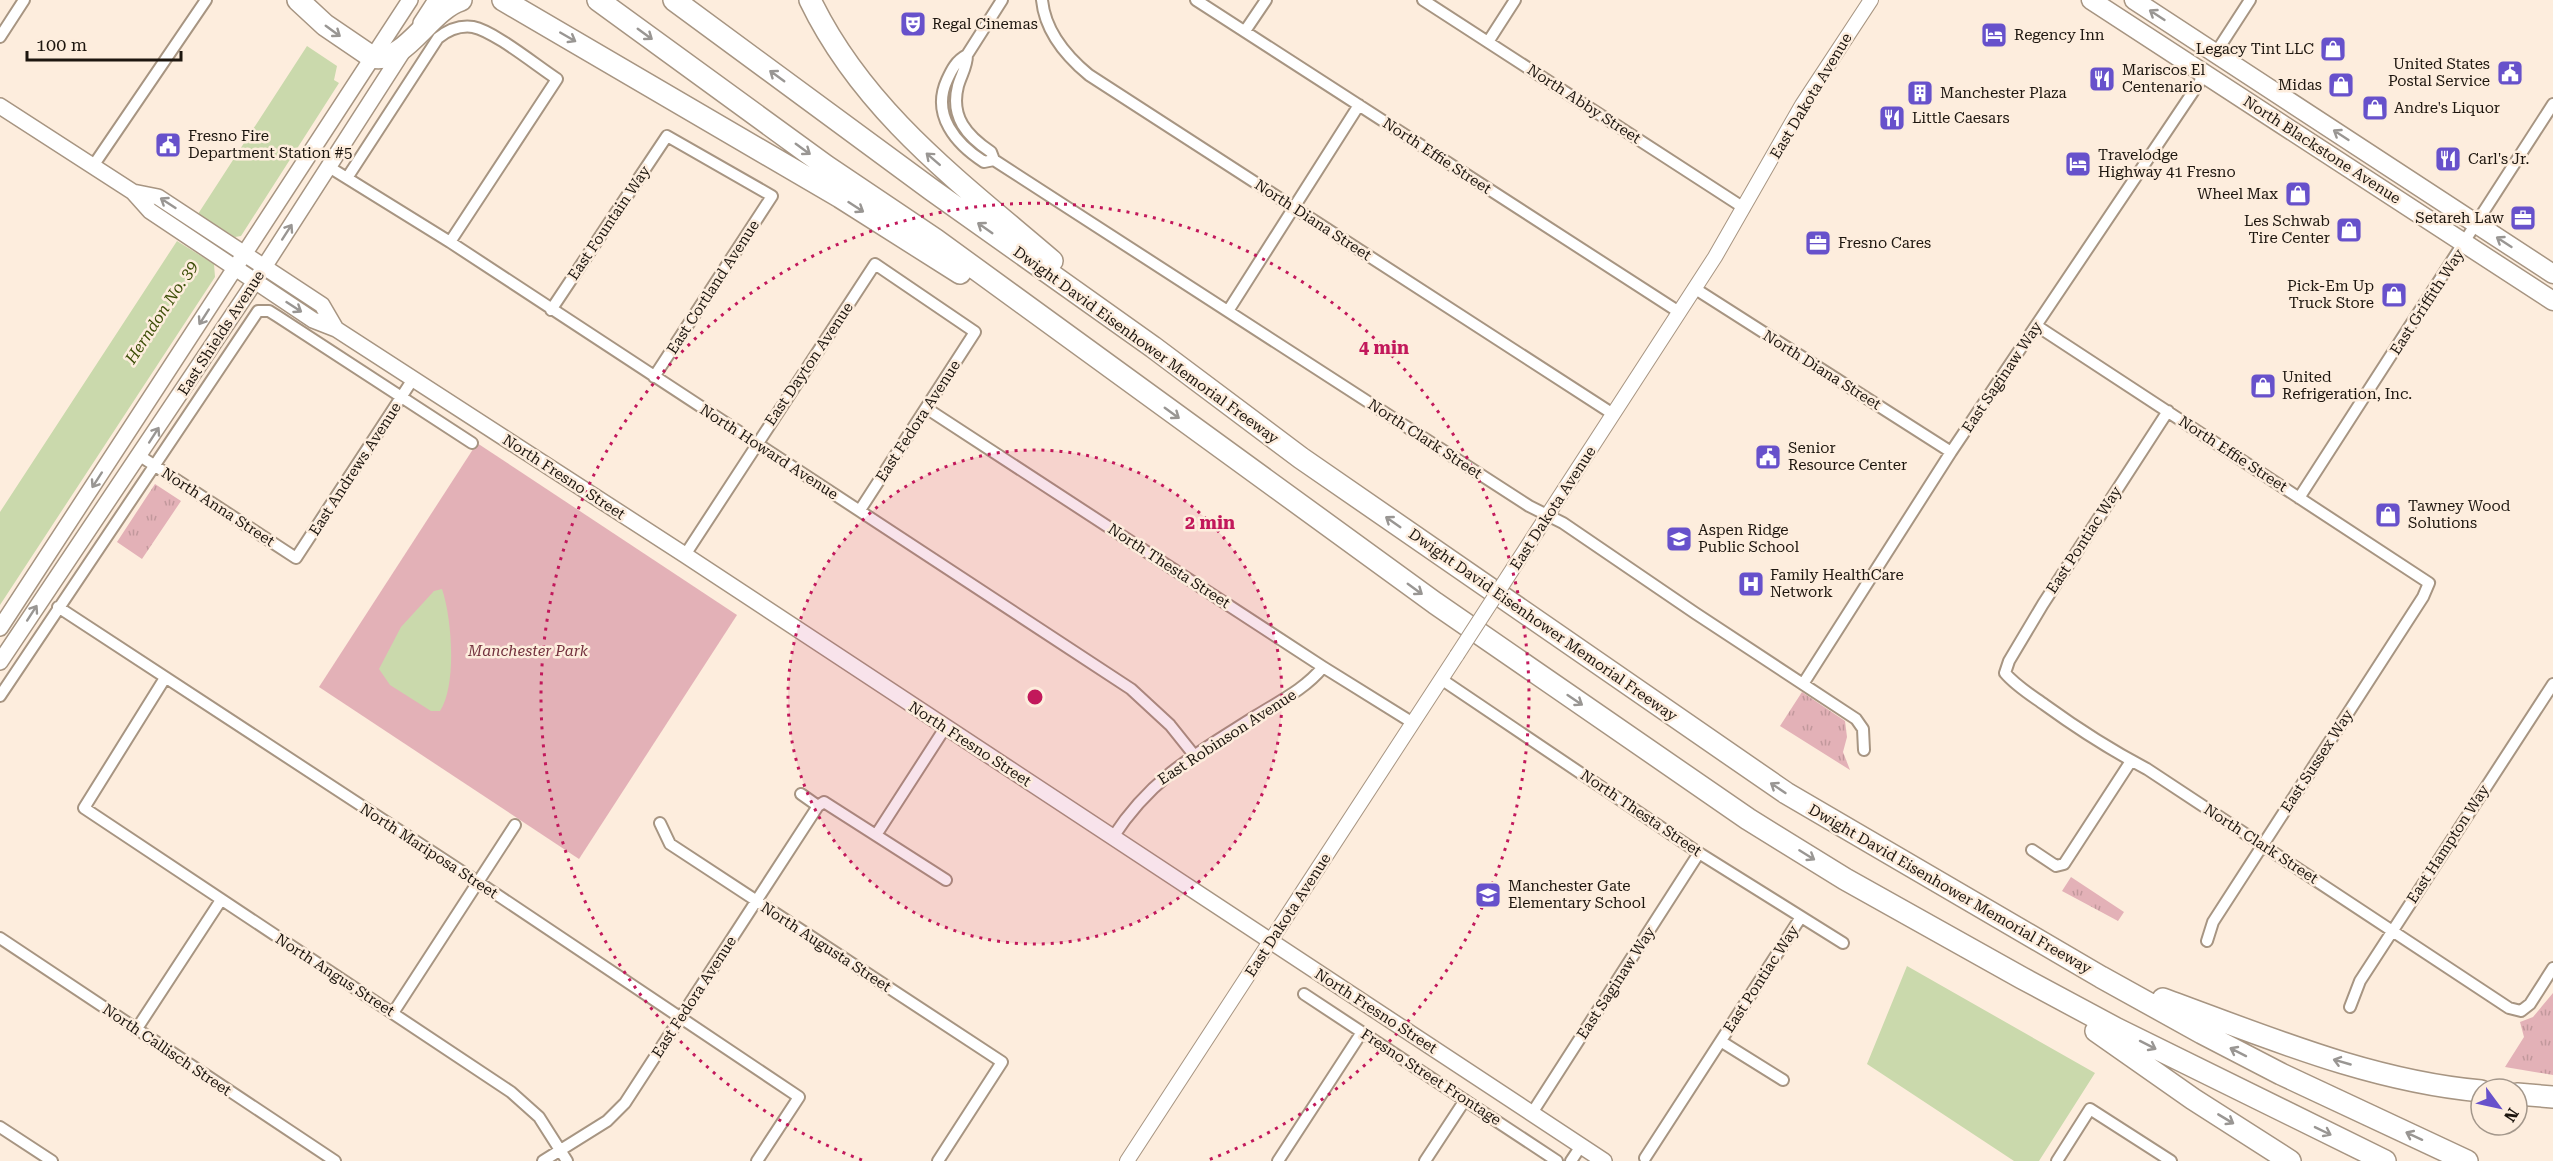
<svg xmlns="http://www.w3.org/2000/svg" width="2553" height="1161" viewBox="0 0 2553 1161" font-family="'Roboto Serif',serif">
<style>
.grass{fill:url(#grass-tufts)}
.park{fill:#e3b1b7}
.water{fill:#cad9ac}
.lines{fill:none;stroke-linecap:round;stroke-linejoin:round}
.minor-casing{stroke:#a79582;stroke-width:14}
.tertiary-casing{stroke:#a79582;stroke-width:16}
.secondary-casing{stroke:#a79582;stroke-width:18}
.primary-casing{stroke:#a79582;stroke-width:21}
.motorway-casing{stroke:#a79582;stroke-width:24}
.minor{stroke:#fff;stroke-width:10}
.tertiary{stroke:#fff;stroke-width:14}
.secondary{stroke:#fff;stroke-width:15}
.primary{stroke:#fff;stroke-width:18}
.motorway{stroke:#fff;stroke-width:21}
.tertiary-bridge-casing{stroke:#a79582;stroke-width:16;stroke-linecap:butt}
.tertiary-bridge{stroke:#fff;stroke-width:14}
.oneway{stroke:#999693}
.ring{fill:none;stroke:#c2185b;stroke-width:3;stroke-dasharray:3 6}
.labels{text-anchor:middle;stroke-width:5;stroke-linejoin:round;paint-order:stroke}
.poi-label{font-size:15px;fill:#1d160f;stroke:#fdeddd;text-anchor:start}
.street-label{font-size:15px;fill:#1d160f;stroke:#fdeddd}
.park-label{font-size:15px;font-style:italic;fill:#72313d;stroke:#fdeddd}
.water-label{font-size:16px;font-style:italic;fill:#3d4e08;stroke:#fdeddd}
.centre{fill:#c2185b;stroke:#fdeddd;stroke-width:3}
.ring-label{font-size:18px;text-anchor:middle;font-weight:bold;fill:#c2185b;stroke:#fdeddd;stroke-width:5;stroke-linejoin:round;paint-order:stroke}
</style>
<defs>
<pattern id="grass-tufts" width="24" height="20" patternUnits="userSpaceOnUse" patternTransform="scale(1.5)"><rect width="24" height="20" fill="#e3b1b7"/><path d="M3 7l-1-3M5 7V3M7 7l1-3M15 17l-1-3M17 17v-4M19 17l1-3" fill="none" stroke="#c2989c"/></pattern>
</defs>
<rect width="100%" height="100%" fill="#fdeddd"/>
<!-- grass -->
<path class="grass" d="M 155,484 L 181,501 L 142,559 L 117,542 Z
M 1802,692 L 1845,721 L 1847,737 L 1843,752 L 1850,770 L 1780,726 Z
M 2071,877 L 2124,912 L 2118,921 L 2062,891 Z
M 2553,993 L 2553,1075 L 2505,1067 L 2524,1037 L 2520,1022 L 2533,1017 Z"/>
<!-- park -->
<path class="park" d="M 477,443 L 737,615 L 579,859 L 319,687 Z"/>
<!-- water -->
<path class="water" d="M 307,46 L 337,66 L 334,80 L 339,83 L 241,236 L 235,237 L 198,214 Z
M 177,241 L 214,264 L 215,277 L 0,605 L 0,512 Z
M 442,589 C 452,618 457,685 440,711 L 431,711 L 390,685 L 379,669 L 401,627 L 434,591 Z
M 1907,966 L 2095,1073 L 2039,1161 L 2014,1161 L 1867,1064 Z"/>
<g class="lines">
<defs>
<path id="minor" d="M 1042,0 C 1045,31 1066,56 1089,75 L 1613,414
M 1196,0 L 1679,312
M 1423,0 L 1744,208
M 1245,31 L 1266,0
M 0,37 L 24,0
M 1488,42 L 1515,0
M 2215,54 L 2250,0
M 967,55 C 967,67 961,75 958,86 C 950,117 967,136 991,152 L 994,160 L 984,162 C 956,144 931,115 947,80 C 952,69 956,61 967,55 Z
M 967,55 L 1002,0
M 994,160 L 1529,506 L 1563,523 L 1695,613 L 1856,719 L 1863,729 L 1864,750
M 93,166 L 206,0
M 329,167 L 450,242 L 1131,689 L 1170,725 L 1194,755
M 347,178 L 438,38 C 448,30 459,25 473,27 C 494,31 537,66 557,79 L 450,242
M 1694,288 L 1951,452
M 551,310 L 667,136 L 772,196 L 654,377
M 1228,311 L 1359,105
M 2037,326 L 2429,583 L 2423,597 L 2213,922 L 2207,941
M 926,408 L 1323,667 L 1413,723
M 2168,411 L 2043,604 L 2009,661 L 2005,673 C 2016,686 2031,695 2045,705 C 2078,729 2111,750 2147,769 L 2509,1008 L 2521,1011 L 2530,1004 L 2553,968
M 140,456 L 296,558 L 413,379
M 2299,498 L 2553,104
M 685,555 L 875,264 L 975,332 L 860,510
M 58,607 L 478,882 L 799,1097 L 757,1161
M 165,678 L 84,808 L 511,1092 L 539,1117 L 567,1161
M 1441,679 L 1699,853 L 1843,943
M 1803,684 L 1951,452 L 2205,74
M 0,696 L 258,311 L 269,311 L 277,316 L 472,443
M 801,794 L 818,806 L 824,802 L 946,880
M 660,823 L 670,844 L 1002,1062 L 938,1161
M 876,835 L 945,728
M 1113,837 C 1152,777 1196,754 1256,716 C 1280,701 1305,689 1323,667
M 2032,850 L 2056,866 L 2064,864 L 2131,761
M 0,938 L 335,1161
M 1304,994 L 1557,1161
M 2350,1007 L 2360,981 L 2553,684
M 393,1013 L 515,825
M 136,1030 L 221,900
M 1722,1042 L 1783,1080
M 1532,1113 L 1699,853
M 0,1127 L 52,1161
M 1645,1158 L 1801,917
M 543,1161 L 607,1121 L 625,1103 L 818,806
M 1278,1161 L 1362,1032
M 1425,1161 L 1465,1100
M 1571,1161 L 1581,1146
M 2057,1161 L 2090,1109 L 2171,1161"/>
<path id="tertiary" d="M 1514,567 L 1715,257 L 1802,105 L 1871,0
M 1127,1161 L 1457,655"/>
<path id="secondary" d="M 421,23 L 436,0
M 0,106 L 133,192 L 150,211 L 313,320 L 336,329 L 685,555 L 1604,1161
M 133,192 L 158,197 L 322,305 L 336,329
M 0,628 L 410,0
M 0,662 L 248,292 L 405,48"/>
<path id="primary" d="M 2091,0 L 2553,301
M 2134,0 L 2553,274"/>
<path id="motorway" d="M 298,0 L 325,25 L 372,57 C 405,65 429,10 461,0
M 503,0 L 840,197 L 960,273
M 598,0 L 826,166 L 936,240 L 1435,603 L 1748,819 L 1845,879 L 2022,978 L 2117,1029 L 2385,1161
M 674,0 L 932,190 L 1153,347 L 1301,458 L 1786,793 L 2101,977 L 2202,1033 L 2281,1074 L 2467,1161
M 810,0 C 864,112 960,182 1052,261
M 2163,999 C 2267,1037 2370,1081 2481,1091
M 2096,1031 L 2193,1099 L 2290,1161
M 2517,1094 L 2553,1097"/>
</defs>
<!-- minor casing -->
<use href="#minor" class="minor-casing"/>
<!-- tertiary casing -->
<use href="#tertiary" class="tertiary-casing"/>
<!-- secondary casing -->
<use href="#secondary" class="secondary-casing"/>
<!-- primary casing -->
<use href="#primary" class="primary-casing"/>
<!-- motorway casing -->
<use href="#motorway" class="motorway-casing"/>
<!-- minor -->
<use href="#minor" class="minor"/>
<!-- tertiary -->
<use href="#tertiary" class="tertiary"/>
<!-- secondary -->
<use href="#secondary" class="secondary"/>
<!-- primary -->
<use href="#primary" class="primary"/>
<!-- motorway -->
<use href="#motorway" class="motorway"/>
<defs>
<path id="tertiary-bridge" d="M 1457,655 L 1514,567"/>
</defs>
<!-- tertiary-bridge casing -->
<use href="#tertiary-bridge" class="tertiary-bridge-casing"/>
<!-- tertiary-bridge -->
<use href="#tertiary-bridge" class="tertiary-bridge"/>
</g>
<!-- one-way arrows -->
<defs><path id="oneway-shaft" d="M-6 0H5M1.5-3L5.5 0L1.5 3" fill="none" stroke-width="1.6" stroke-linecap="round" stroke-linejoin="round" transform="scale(1.5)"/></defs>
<g class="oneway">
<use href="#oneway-shaft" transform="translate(2157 15) rotate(-147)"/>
<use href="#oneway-shaft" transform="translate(333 31) rotate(36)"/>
<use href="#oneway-shaft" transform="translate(645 34) rotate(36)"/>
<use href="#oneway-shaft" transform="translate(568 37) rotate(30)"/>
<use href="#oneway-shaft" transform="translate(777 76) rotate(-144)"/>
<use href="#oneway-shaft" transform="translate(2341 135) rotate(-147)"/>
<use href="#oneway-shaft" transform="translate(803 149) rotate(36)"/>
<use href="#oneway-shaft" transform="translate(933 159) rotate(-139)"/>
<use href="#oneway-shaft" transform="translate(168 203) rotate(-147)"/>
<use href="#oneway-shaft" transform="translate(856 207) rotate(33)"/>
<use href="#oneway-shaft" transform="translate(985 228) rotate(-145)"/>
<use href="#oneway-shaft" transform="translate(287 232) rotate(-57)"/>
<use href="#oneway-shaft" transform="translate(2504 242) rotate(-147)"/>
<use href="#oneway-shaft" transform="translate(294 307) rotate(33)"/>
<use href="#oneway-shaft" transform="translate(204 317) rotate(123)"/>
<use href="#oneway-shaft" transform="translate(1172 413) rotate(36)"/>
<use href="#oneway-shaft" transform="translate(154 435) rotate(-57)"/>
<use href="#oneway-shaft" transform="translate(97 480) rotate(123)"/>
<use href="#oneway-shaft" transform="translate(1393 522) rotate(-145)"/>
<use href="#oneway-shaft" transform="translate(1415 589) rotate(36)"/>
<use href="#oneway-shaft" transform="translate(32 613) rotate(-57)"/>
<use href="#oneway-shaft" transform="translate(1575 700) rotate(34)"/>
<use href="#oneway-shaft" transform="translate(1778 788) rotate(-146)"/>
<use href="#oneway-shaft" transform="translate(1807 855) rotate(32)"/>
<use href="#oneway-shaft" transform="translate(2148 1045) rotate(27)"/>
<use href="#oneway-shaft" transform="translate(2238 1052) rotate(-153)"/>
<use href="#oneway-shaft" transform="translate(2342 1062) rotate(-164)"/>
<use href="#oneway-shaft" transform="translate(2226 1119) rotate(31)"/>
<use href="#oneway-shaft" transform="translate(2323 1131) rotate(26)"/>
<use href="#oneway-shaft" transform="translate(2414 1136) rotate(-155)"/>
</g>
<!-- distance rings -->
<circle cx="1035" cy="697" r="247" fill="#c2185b" fill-opacity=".12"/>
<g class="ring">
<circle cx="1035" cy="697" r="247"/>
<path d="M862 1160A494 494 0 1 1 1208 1160"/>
</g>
<!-- icons -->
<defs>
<symbol id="theatre-square" viewBox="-11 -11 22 22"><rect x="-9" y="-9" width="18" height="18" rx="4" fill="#6751cb" stroke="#fdeddd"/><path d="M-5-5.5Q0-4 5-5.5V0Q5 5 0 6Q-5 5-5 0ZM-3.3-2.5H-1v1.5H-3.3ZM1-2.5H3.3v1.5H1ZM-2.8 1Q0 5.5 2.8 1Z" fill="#fff"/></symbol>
<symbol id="hotel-square" viewBox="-11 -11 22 22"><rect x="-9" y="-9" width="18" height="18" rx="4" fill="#6751cb" stroke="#fdeddd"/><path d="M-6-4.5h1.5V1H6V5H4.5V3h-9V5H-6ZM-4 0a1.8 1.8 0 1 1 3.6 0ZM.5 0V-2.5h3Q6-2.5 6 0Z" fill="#fff"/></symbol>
<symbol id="shop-square" viewBox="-11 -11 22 22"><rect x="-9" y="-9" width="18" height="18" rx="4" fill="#6751cb" stroke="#fdeddd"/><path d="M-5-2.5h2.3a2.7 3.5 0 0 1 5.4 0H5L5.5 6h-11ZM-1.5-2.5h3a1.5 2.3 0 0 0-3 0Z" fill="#fff"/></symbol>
<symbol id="civic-square" viewBox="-11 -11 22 22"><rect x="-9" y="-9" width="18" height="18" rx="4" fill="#6751cb" stroke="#fdeddd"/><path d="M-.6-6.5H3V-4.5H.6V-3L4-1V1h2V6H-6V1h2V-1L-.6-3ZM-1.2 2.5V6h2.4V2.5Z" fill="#fff"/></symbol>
<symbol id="restaurant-square" viewBox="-11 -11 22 22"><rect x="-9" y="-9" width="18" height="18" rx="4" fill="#6751cb" stroke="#fdeddd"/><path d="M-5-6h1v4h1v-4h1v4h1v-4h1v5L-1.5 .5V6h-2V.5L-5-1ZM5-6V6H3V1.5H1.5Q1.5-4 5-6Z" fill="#fff"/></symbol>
<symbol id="building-square" viewBox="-11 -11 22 22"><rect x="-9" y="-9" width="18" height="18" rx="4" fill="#6751cb" stroke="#fdeddd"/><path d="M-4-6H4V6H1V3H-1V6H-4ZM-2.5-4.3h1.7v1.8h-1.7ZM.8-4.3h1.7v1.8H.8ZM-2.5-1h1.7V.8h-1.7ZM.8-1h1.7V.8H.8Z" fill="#fff"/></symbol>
<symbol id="office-square" viewBox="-11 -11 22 22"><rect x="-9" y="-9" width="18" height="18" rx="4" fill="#6751cb" stroke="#fdeddd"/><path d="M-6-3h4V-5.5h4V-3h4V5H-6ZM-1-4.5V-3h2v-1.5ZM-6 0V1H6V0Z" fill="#fff"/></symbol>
<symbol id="school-square" viewBox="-11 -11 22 22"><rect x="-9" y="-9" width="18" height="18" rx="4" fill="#6751cb" stroke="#fdeddd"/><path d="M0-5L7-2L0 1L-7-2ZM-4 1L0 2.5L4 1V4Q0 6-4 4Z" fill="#fff"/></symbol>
<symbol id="hospital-square" viewBox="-11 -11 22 22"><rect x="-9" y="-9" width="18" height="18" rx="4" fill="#6751cb" stroke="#fdeddd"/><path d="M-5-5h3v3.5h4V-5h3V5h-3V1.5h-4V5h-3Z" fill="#fff"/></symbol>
</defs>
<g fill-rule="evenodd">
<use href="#theatre-square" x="898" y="9" width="30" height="30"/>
<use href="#hotel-square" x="1979" y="20" width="30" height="30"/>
<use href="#shop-square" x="2318" y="34" width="30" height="30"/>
<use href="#civic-square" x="2495" y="58" width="30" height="30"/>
<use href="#restaurant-square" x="2087" y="64" width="30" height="30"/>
<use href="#shop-square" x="2326" y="70" width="30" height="30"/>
<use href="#building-square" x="1905" y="78" width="30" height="30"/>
<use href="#shop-square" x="2360" y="93" width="30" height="30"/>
<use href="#restaurant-square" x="1877" y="103" width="30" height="30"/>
<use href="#civic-square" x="153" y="130" width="30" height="30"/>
<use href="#restaurant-square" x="2433" y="144" width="30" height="30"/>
<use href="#hotel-square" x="2063" y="149" width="30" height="30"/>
<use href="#shop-square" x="2283" y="179" width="30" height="30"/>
<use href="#office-square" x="2508" y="203" width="30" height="30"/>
<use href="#shop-square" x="2334" y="215" width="30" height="30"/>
<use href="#office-square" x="1803" y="228" width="30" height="30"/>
<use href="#shop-square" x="2379" y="280" width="30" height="30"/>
<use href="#shop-square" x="2248" y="371" width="30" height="30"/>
<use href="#civic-square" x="1753" y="442" width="30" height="30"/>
<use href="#shop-square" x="2373" y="500" width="30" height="30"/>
<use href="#school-square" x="1664" y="524" width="30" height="30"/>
<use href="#hospital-square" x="1736" y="569" width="30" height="30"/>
<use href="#school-square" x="1473" y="880" width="30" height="30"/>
</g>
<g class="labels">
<!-- poi labels -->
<g class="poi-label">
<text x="932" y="29">Regal Cinemas</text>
<text x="2014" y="40">Regency Inn</text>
<text x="2314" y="54" text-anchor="end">Legacy Tint LLC</text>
<text x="2490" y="69" text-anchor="end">United States<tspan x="2490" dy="17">Postal Service</tspan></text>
<text x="2122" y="75">Mariscos El<tspan x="2122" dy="17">Centenario</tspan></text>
<text x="2322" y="90" text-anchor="end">Midas</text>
<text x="1940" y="98">Manchester Plaza</text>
<text x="2394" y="113">Andre's Liquor</text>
<text x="1912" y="123">Little Caesars</text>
<text x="188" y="141">Fresno Fire<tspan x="188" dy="17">Department Station #5</tspan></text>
<text x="2098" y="160">Travelodge<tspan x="2098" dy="17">Highway 41 Fresno</tspan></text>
<text x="2468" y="164">Carl's Jr.</text>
<text x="2278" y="199" text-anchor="end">Wheel Max</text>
<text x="2504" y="223" text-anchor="end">Setareh Law</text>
<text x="2330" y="226" text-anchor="end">Les Schwab<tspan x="2330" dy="17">Tire Center</tspan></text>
<text x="1838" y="248">Fresno Cares</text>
<text x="2374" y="291" text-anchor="end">Pick-Em Up<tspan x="2374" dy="17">Truck Store</tspan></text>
<text x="2282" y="382">United<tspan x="2282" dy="17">Refrigeration, Inc.</tspan></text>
<text x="1788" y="453">Senior<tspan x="1788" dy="17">Resource Center</tspan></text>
<text x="2408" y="511">Tawney Wood<tspan x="2408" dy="17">Solutions</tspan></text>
<text x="1698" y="535">Aspen Ridge<tspan x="1698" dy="17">Public School</tspan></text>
<text x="1770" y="580">Family HealthCare<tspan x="1770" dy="17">Network</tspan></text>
<text x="1508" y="891">Manchester Gate<tspan x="1508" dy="17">Elementary School</tspan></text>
</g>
<!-- street labels -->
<g class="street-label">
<text transform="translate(1811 96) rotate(-59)" y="5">East Dakota Avenue</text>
<text transform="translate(1584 104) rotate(33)" y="5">North Abby Street</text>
<text transform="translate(2322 150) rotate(33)" y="5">North Blackstone Avenue</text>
<text transform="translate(1437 156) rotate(33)" y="5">North Effie Street</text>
<text transform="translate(1313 220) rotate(33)" y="5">North Diana Street</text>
<text transform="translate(609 223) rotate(-56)" y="5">East Fountain Way</text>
<text transform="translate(713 287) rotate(-57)" y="5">East Cortland Avenue</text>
<text transform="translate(2427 302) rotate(-57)" y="5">East Griffith Way</text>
<text transform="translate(221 333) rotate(-57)" y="5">East Shields Avenue</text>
<text transform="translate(1146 345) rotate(36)" y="5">Dwight David Eisenhower Memorial Freeway</text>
<text transform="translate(809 364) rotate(-56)" y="5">East Dayton Avenue</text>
<text transform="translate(1822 370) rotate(32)" y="5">North Diana Street</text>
<text transform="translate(2002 377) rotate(-56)" y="5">East Saginaw Way</text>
<text transform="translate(918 421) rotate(-57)" y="5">East Fedora Avenue</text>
<text transform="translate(1425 439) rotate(33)" y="5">North Clark Street</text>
<text transform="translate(769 452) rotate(33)" y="5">North Howard Avenue</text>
<text transform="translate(2233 454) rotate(33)" y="5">North Effie Street</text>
<text transform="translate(355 469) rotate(-57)" y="5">East Andrews Avenue</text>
<text transform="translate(564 477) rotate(33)" y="5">North Fresno Street</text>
<text transform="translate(218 507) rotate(33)" y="5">North Anna Street</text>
<text transform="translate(1553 508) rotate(-57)" y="5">East Dakota Avenue</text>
<text transform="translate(2084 540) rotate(-57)" y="5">East Pontiac Way</text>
<text transform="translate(1169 566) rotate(33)" y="5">North Thesta Street</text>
<text transform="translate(1543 625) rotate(35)" y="5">Dwight David Eisenhower Memorial Freeway</text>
<text transform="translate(1227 737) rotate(-33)" y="5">East Robinson Avenue</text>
<text transform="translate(970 744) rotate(33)" y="5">North Fresno Street</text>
<text transform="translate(2317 761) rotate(-57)" y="5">East Sussex Way</text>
<text transform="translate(1641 813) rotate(34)" y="5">North Thesta Street</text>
<text transform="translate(2261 844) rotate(33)" y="5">North Clark Street</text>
<text transform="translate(2448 844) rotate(-57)" y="5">East Hampton Way</text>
<text transform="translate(429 851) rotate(33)" y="5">North Mariposa Street</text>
<text transform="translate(1950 889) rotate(30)" y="5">Dwight David Eisenhower Memorial Freeway</text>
<text transform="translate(1288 915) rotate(-57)" y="5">East Dakota Avenue</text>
<text transform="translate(826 947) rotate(33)" y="5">North Augusta Street</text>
<text transform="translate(335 975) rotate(33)" y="5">North Angus Street</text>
<text transform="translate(1761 979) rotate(-57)" y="5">East Pontiac Way</text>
<text transform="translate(1616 983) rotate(-57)" y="5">East Saginaw Way</text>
<text transform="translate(694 997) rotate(-57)" y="5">East Fedora Avenue</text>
<text transform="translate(1376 1011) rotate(33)" y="5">North Fresno Street</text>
<text transform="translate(167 1050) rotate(34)" y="5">North Callisch Street</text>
<text transform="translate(1431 1077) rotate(33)" y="5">Fresno Street Frontage</text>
</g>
<!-- park labels -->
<g class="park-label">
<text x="528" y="656">Manchester Park</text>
</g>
<!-- water labels -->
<g class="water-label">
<text transform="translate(161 312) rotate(-57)" y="6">Herndon No. 39</text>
</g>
</g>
<circle cx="1035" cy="697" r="9" class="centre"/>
<g class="ring-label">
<text x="1384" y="354">4 min</text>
<text x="1210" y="529">2 min</text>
</g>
<!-- north arrow -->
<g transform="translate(2499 1107) rotate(123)"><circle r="28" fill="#fdeddd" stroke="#a3978b" stroke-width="1.5"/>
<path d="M0-4.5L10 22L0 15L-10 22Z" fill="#6751cb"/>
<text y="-9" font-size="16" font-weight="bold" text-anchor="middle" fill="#1d160f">N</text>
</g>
<!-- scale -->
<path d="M27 51v9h154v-9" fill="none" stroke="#1d160f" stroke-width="3"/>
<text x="36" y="51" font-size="18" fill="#1d160f" stroke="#fdeddd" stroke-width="4.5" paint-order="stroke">100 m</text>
</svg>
